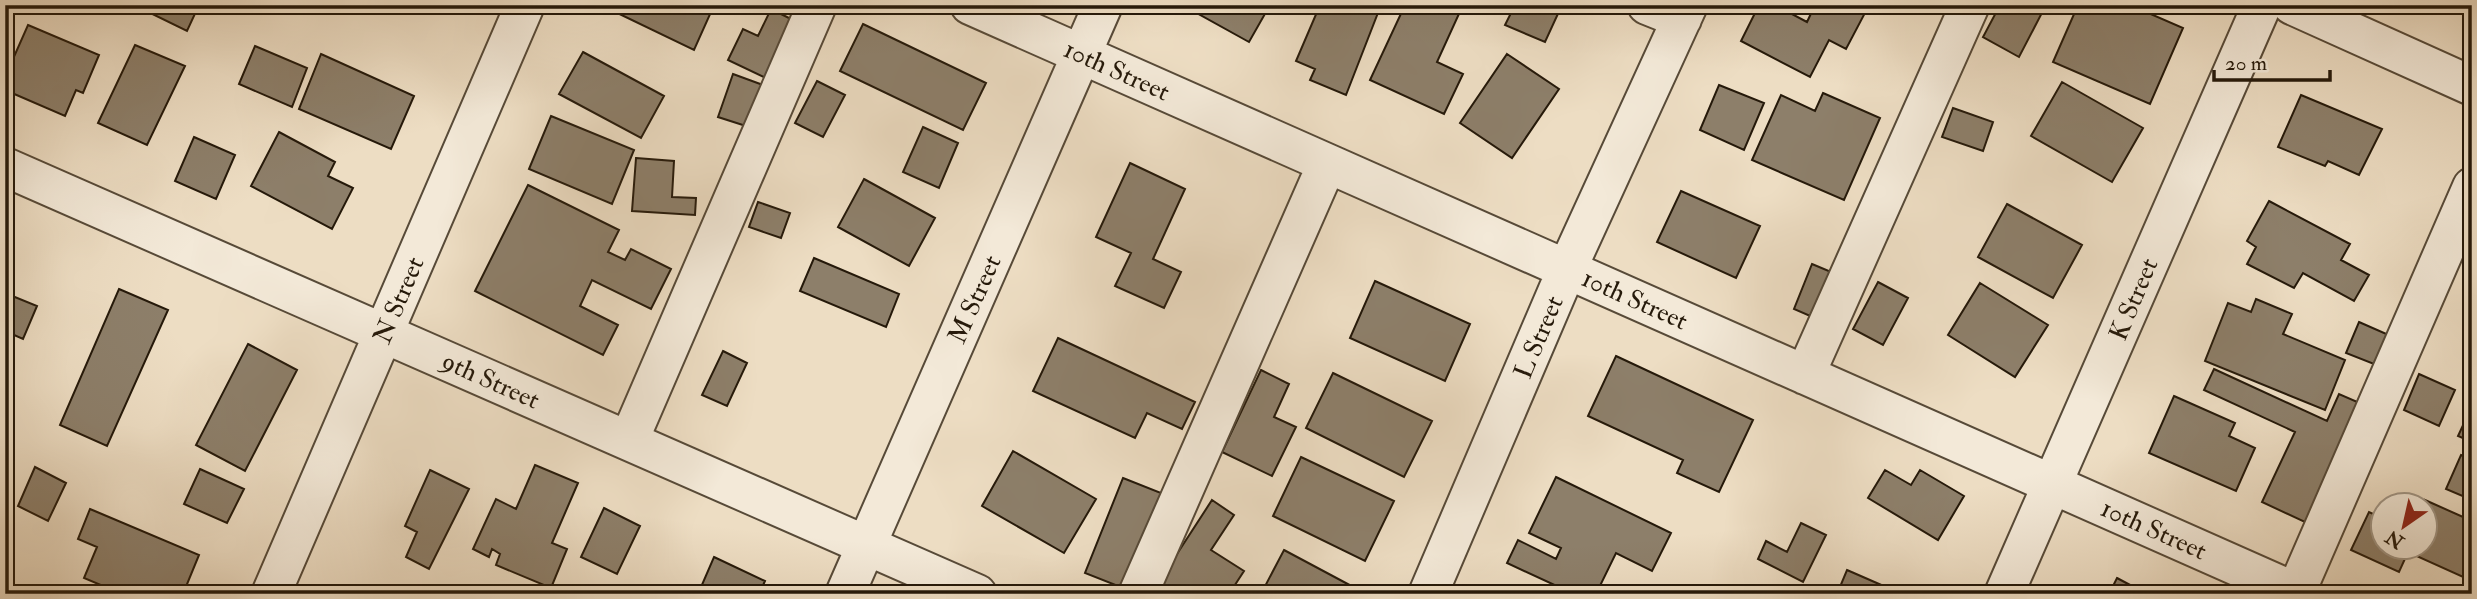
<svg xmlns="http://www.w3.org/2000/svg" width="2477" height="599" viewBox="0 0 2477 599" font-family="'IM FELL Double Pica',serif">
<style>
.building{fill:#8d7f6a;stroke:#25190a;stroke-width:2}
.lines{fill:none;stroke-linecap:round;stroke-linejoin:round}
.minor-casing{stroke:#574a38;stroke-width:42}
.minor{stroke:#f3e9d8;stroke-width:38}
.labels{text-anchor:middle;stroke-width:5;stroke-linejoin:round;paint-order:stroke}
.street-label{font-size:26px;fill:#25190a;stroke:#f3e9d8}
</style>
<rect width="100%" height="100%" fill="#edddc3"/>
<filter id="stains"><feTurbulence type="fractalNoise" baseFrequency=".00286" numOctaves="4"/><feColorMatrix values="0 0 0 0 .2 0 0 0 0 .09 0 0 0 0 .02 0 0 0 .5 -.17"/></filter>
<radialGradient id="worn" r=".72"><stop offset=".6" stop-color="#630" stop-opacity="0"/><stop offset="1" stop-color="#630" stop-opacity=".3"/></radialGradient>
<!-- building -->
<path class="building" d="M 134,5 L 199,5 L 187,31 Z
M 611,5 L 697,5 L 711,12 L 694,50 L 609,9 Z
M 1198,5 L 1270,5 L 1249,42 L 1195,12 Z
M 1320,5 L 1381,5 L 1346,95 L 1310,80 L 1315,69 L 1296,61 Z
M 1405,5 L 1463,5 L 1437,62 L 1463,74 L 1444,114 L 1370,80 Z
M 1515,5 L 1562,5 L 1545,42 L 1505,25 Z
M 1759,5 L 1775,5 L 1807,22 L 1815,5 L 1855,5 L 1866,11 L 1846,49 L 1829,40 L 1810,77 L 1741,41 Z
M 2000,5 L 2046,5 L 2019,57 L 1983,37 Z
M 2078,5 L 2130,5 L 2183,28 L 2150,104 L 2053,62 Z
M 771,9 L 793,20 L 766,78 L 728,60 L 743,29 L 758,36 Z
M 863,24 L 986,83 L 963,130 L 840,71 Z
M 28,25 L 99,55 L 83,93 L 76,90 L 65,116 L 5,90 L 5,77 Z
M 135,45 L 185,66 L 147,145 L 98,123 Z
M 255,46 L 307,68 L 292,107 L 239,84 Z
M 583,52 L 664,96 L 641,138 L 559,94 Z
M 321,54 L 414,96 L 391,149 L 299,109 Z
M 1507,54 L 1559,89 L 1512,158 L 1460,123 Z
M 733,74 L 763,85 L 749,127 L 718,117 Z
M 817,81 L 845,95 L 823,137 L 795,123 Z
M 2062,82 L 2143,128 L 2112,182 L 2031,136 Z
M 1719,85 L 1764,103 L 1744,150 L 1700,130 Z
M 1823,93 L 1880,118 L 1844,200 L 1752,160 L 1781,95 L 1815,111 Z
M 2301,95 L 2382,129 L 2359,175 L 2328,161 L 2325,166 L 2278,147 Z
M 1953,108 L 1993,122 L 1983,151 L 1942,137 Z
M 551,116 L 634,150 L 612,204 L 529,169 Z
M 923,127 L 958,143 L 939,188 L 903,172 Z
M 279,132 L 335,162 L 328,176 L 353,188 L 332,229 L 251,186 Z
M 194,137 L 235,155 L 216,199 L 175,181 Z
M 636,158 L 674,161 L 672,197 L 696,198 L 695,215 L 632,211 Z
M 1130,163 L 1185,189 L 1153,259 L 1181,272 L 1164,308 L 1115,286 L 1131,253 L 1096,237 Z
M 864,179 L 935,218 L 909,266 L 838,227 Z
M 528,185 L 619,230 L 608,252 L 625,260 L 631,249 L 671,269 L 651,309 L 592,280 L 580,306 L 618,325 L 603,355 L 475,291 Z
M 1681,191 L 1760,226 L 1736,278 L 1657,242 Z
M 2269,201 L 2350,244 L 2341,260 L 2369,275 L 2354,301 L 2303,273 L 2294,288 L 2247,264 L 2256,247 L 2247,241 Z
M 758,202 L 790,213 L 781,238 L 749,227 Z
M 2007,204 L 2082,245 L 2053,298 L 1978,257 Z
M 814,258 L 899,294 L 886,327 L 800,291 Z
M 1812,264 L 1836,274 L 1817,319 L 1794,309 Z
M 1375,281 L 1470,324 L 1445,381 L 1350,338 Z
M 1878,282 L 1908,298 L 1883,345 L 1853,329 Z
M 1980,283 L 2048,325 L 2015,377 L 1948,335 Z
M 119,289 L 168,310 L 107,446 L 60,425 Z
M 5,293 L 37,306 L 23,339 L 5,331 Z
M 2256,299 L 2292,314 L 2283,334 L 2345,360 L 2325,410 L 2205,361 L 2228,303 L 2251,312 Z
M 2359,322 L 2391,336 L 2379,366 L 2346,353 Z
M 1058,338 L 1195,402 L 1182,429 L 1147,413 L 1135,438 L 1033,391 Z
M 248,344 L 297,370 L 245,471 L 196,445 Z
M 723,351 L 747,363 L 727,406 L 702,395 Z
M 1616,356 L 1753,420 L 1719,492 L 1677,473 L 1683,460 L 1588,416 Z
M 2214,369 L 2327,421 L 2339,394 L 2362,404 L 2307,523 L 2262,502 L 2295,432 L 2204,390 Z
M 1261,370 L 1289,384 L 1274,417 L 1296,427 L 1272,476 L 1222,452 Z
M 1333,373 L 1432,421 L 1404,477 L 1306,428 Z
M 2419,374 L 2455,390 L 2439,426 L 2404,410 Z
M 2174,396 L 2235,423 L 2229,436 L 2255,448 L 2236,491 L 2149,453 Z
M 2472,406 L 2472,442 L 2458,436 Z
M 1013,451 L 1096,499 L 1064,553 L 982,506 Z
M 2461,455 L 2472,460 L 2472,500 L 2446,489 Z
M 1301,457 L 1394,501 L 1365,561 L 1273,516 Z
M 535,465 L 578,483 L 552,543 L 567,549 L 551,588 L 496,565 L 500,554 L 492,549 L 489,557 L 473,549 L 496,499 L 516,509 Z
M 35,467 L 66,483 L 48,521 L 18,506 Z
M 200,469 L 244,489 L 227,523 L 184,504 Z
M 430,470 L 469,489 L 429,569 L 406,557 L 417,532 L 405,526 Z
M 1885,470 L 1911,485 L 1920,470 L 1964,496 L 1938,540 L 1868,498 Z
M 1556,477 L 1671,533 L 1652,571 L 1616,553 L 1596,594 L 1574,594 L 1507,563 L 1518,540 L 1556,559 L 1561,548 L 1529,533 Z
M 1123,478 L 1161,493 L 1123,588 L 1085,573 Z
M 1212,500 L 1234,515 L 1211,550 L 1244,571 L 1229,594 L 1151,594 Z
M 2425,500 L 2472,521 L 2472,581 L 2408,552 L 2399,572 L 2351,550 L 2369,512 L 2382,518 L 2382,546 L 2424,546 Z
M 604,508 L 640,526 L 617,574 L 581,557 Z
M 90,509 L 199,555 L 183,594 L 122,594 L 84,578 L 97,547 L 78,539 Z
M 1801,523 L 1826,535 L 1803,582 L 1758,559 L 1766,541 L 1787,552 Z
M 1284,550 L 1359,590 L 1357,594 L 1261,594 Z
M 714,557 L 765,581 L 759,594 L 698,594 Z
M 1847,570 L 1902,594 L 1837,594 Z
M 2117,578 L 2147,594 L 2109,594 Z"/>
<g class="lines">
<defs>
<path id="minor" d="M 970,5 L 2300,594
M 1647,5 L 1682,19
M 2292,5 L 2472,86
M 5,167 L 977,594
M 1805,375 L 1970,5
M 629,440 L 817,5
M 271,594 L 525,5
M 845,594 L 1103,5
M 1138,594 L 1327,164
M 1428,594 L 1567,269 L 1688,5
M 2004,594 L 2262,5
M 2295,594 L 2472,187"/>
</defs>
<!-- minor casing -->
<use href="#minor" class="minor-casing"/>
<!-- minor -->
<use href="#minor" class="minor"/>
</g>
<g class="labels">
<!-- street labels -->
<g class="street-label">
<text transform="translate(1117 70) rotate(24)" y="9">10th Street</text>
<text transform="translate(974 299) rotate(-66)" y="9">M Street</text>
<text transform="translate(1635 299) rotate(24)" y="9">10th Street</text>
<text transform="translate(2133 299) rotate(-67)" y="9">K Street</text>
<text transform="translate(398 300) rotate(-67)" y="9">N Street</text>
<text transform="translate(1538 337) rotate(-67)" y="9">L Street</text>
<text transform="translate(491 380) rotate(24)" y="9">9th Street</text>
<text transform="translate(2154 529) rotate(24)" y="9">10th Street</text>
</g>
</g>
<!-- margin -->
<rect width="2477" height="599" fill="none" stroke="#edddc3" stroke-width="28"/>
<rect x="7" y="7" width="2463" height="585" fill="none" stroke="#25190a" stroke-width="3.5"/>
<rect x="14" y="14" width="2449" height="571" fill="none" stroke="#25190a" stroke-width="2"/>
<!-- north arrow -->
<g transform="translate(2404 526) rotate(214)"><circle r="33" fill="#f3e9d8" stroke="#a19686" stroke-width="2"/>
<path d="M0-5L12 26L0 18L-12 26Z" fill="#8f2418"/>
<text y="-10" font-size="19" font-weight="bold" text-anchor="middle" fill="#25190a">N</text>
</g>
<!-- scale -->
<path d="M2214 70v10h116v-10" fill="none" stroke="#25190a" stroke-width="3.5"/>
<text x="2225" y="70" font-size="21" fill="#25190a" stroke="#f3e9d8" stroke-width="5" paint-order="stroke">20 m</text>
<rect width="100%" height="100%" filter="url(#stains)"/>
<rect width="100%" height="100%" fill="url(#worn)"/>
</svg>
